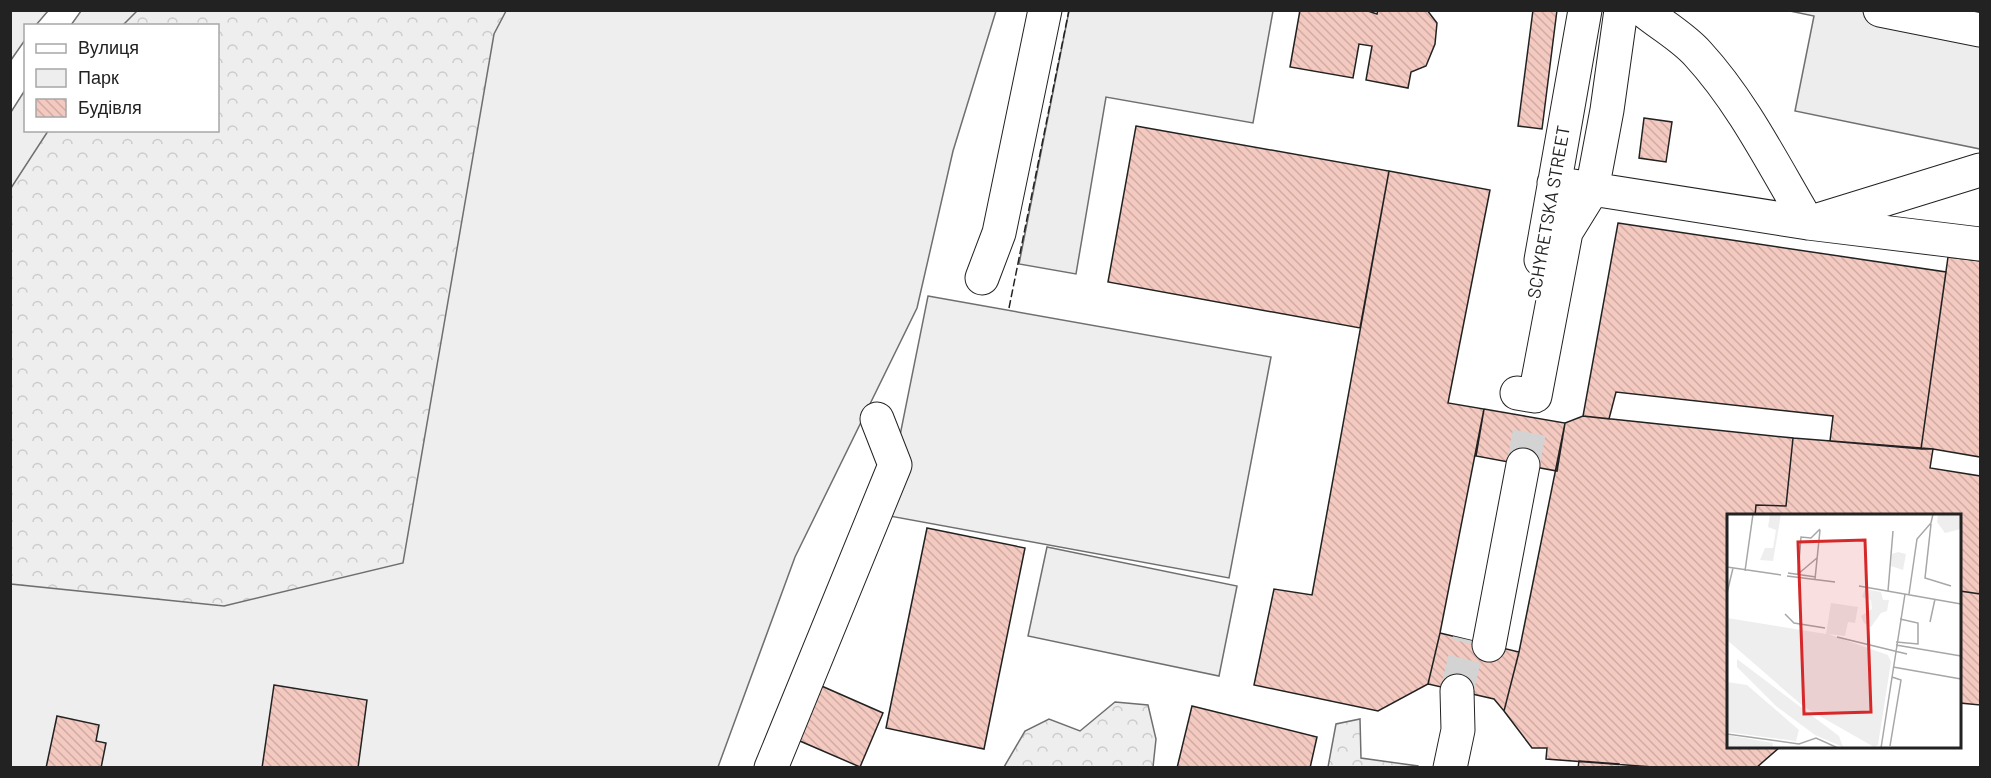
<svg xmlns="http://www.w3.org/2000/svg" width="1991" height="778" viewBox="0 0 1991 778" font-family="Barlow,sans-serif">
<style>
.green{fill:#eee;stroke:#6f6f6f;stroke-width:1.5}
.forest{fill:url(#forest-crowns);stroke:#6f6f6f;stroke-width:1.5}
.parking{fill:#ededed;stroke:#6f6f6f;stroke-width:1.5}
.building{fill:url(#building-back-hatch);stroke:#222;stroke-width:1.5}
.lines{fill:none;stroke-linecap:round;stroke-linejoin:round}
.minor-tunnel{stroke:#d3d3d3;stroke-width:33;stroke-dasharray:33 16;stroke-linecap:butt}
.minor-casing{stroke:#222;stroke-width:35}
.minor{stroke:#fff;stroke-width:33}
.fence{stroke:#222;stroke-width:1.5;stroke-dasharray:8 3;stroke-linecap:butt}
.labels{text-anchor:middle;stroke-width:4.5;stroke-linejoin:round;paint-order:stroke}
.street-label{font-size:18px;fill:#222;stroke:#fff}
.inset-road{fill:none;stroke:#a7a7a7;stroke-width:1.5}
.view{fill:#d62828;fill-opacity:0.15;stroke:#d62828;stroke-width:3}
.inset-edge{fill:none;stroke:#222;stroke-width:3}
</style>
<defs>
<pattern id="forest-crowns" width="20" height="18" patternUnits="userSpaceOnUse" patternTransform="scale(1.5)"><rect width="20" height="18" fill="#eee"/><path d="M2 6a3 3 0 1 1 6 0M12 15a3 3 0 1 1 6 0" fill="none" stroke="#ccc"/></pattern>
<pattern id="building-back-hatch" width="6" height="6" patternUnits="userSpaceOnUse" patternTransform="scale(1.5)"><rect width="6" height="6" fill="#f3c9c0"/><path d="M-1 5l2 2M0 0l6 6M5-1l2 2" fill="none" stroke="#d0aca5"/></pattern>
</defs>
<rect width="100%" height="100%" fill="#fff"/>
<!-- green -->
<path class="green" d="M 11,10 L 48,11 L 36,25 L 26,26 L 25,40 L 11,60 Z
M 81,11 L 996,11 L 953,151 L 917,308 L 795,557 L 718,767 L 11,768 L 11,112 L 25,90 L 26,130 L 218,130 L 218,26 L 71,25 Z
M 928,296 L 1271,357 L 1229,578 L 884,515 Z
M 1047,547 L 1237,586 L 1219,676 L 1028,636 Z"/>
<!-- forest -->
<path class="forest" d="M 137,11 L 506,11 L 494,34 L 403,563 L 224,606 L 11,584 L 11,188 L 48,131 L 218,130 L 218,26 L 123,25 Z
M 1115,702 L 1148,705 L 1156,739 L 1153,767 L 1004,767 L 1025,731 L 1049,719 L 1080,731 Z
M 1360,719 L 1361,758 L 1418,766 L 1418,767 L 1328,767 L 1336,724 Z"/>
<!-- parking -->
<path class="parking" d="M 1069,11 L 1273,11 L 1253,123 L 1106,97 L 1076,274 L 1019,264 Z
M 1790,11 L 1980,11 L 1980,149 L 1795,111 L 1814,16 Z"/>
<!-- building -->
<path class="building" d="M 1300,10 L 1365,10 L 1377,14 L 1378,10 L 1427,10 L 1437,23 L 1435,44 L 1426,66 L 1411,72 L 1408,88 L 1366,80 L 1372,46 L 1359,44 L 1353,78 L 1290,67 Z
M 1533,10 L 1557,10 L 1542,129 L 1518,126 Z
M 1644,118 L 1672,122 L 1666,162 L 1639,158 Z
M 1136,126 L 1389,171 L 1360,328 L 1108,282 Z
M 1389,171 L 1490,190 L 1448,403 L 1484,409 L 1440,633 L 1428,684 L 1378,711 L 1254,685 L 1274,589 L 1312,595 Z
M 1618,223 L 1946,272 L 1921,449 L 1830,441 L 1833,416 L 1616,392 L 1609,419 L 1583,416 Z
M 1948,257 L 1980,261 L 1980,457 L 1933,449 L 1921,449 Z
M 1484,409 L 1565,423 L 1557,471 L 1476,456 Z
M 1583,416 L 1793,438 L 1786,506 L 1756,505 L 1755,516 L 1728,516 L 1728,746 L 1781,746 L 1756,768 L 1666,768 L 1546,759 L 1547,748 L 1532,748 L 1504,711 L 1519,652 L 1565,423 Z
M 1793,438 L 1933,449 L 1930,468 L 1980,476 L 1980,594 L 1960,591 L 1960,516 L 1755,516 L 1756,505 L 1786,506 Z
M 927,528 L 1025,548 L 984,749 L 886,728 Z
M 1960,591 L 1980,594 L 1980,705 L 1960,703 Z
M 1440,633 L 1519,652 L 1504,711 L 1494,699 L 1428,684 Z
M 817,684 L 883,713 L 860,767 L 793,738 Z
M 274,685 L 367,700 L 358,768 L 262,768 Z
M 1192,706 L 1317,737 L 1310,768 L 1177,768 Z
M 57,716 L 99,725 L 96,741 L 106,743 L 101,768 L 46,768 Z
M 1579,761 L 1619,764 L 1619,768 L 1578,768 Z"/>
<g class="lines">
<!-- minor-tunnel -->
<path class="minor-tunnel" d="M 1523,465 L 1532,418
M 1457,691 L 1469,640"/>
<defs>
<path id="minor" d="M 1643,10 C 1661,25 1683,37 1698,54 C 1743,103 1774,166 1808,223
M 1880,10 L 1980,30
M 1554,183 L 1808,223 L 1980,244
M 1818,220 L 1980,170
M 1541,260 L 1585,10
M 982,278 L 999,233 L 1045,10
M 1517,393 L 1535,396 L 1566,232 L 1592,190 L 1607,110 L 1621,10
M 1489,645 L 1523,465
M 771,768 L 895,465 L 877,419
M 1450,768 L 1458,730 L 1457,691"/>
</defs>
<!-- minor casing -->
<use href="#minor" class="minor-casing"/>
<!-- minor -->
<use href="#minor" class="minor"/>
<!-- fence -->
<path class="fence" d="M 1009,308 L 1069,10"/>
</g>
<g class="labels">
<!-- street labels -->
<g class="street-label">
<text transform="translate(1549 212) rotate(-80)" y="6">SCHYRETSKA STREET</text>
</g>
</g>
<!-- overview -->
<g transform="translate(1727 514)">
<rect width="234" height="234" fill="#fff"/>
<path d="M 171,38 L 179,40 L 176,56 L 164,52 L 165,40 ZM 104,89 L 131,93 L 128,109 L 121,108 L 118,122 L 101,120 L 161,141 L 164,148 L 151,231 L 147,233 L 77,193 L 0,126 L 0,104 L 99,120 ZM 10,145 L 100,213 L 112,222 L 116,233 L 88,221 L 49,192 L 10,153 ZM 0,168 L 20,171 L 72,216 L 69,227 L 0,218 ZM 0,221 L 46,229 L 45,234 L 0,234 Z" fill="#eee"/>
<path d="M 43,0 L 54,0 L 46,47 L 33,46 L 38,34 L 46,34 L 49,16 L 41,13 ZM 211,0 L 234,0 L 234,15 L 218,19 L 210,8 ZM 138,75 L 154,78 L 156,86 L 162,86 L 160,97 L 154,99 L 144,113 L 137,109 L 134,102 L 145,95 L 144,86 L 135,83 ZM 0,105 L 37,111 L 38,124 L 54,146 L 78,157 L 124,164 L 128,179 L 125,218 L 81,192 L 27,147 L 0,120 Z" fill="#eee"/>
<path class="inset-road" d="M 204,10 L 198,64 L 224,72M 0,53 L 54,61M 18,57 L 26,0M 61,59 L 89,63M 71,60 L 74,23 L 84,24 L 93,15M 71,60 L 90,44M 60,62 L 108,68M 88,65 L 93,16M 132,72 L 234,90M 161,77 L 166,17M 0,79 L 6,54M 182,80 L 190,25 L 204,9 L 206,0M 58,100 L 67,109 L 98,114M 203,108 L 208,85M 110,123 L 180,140M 169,128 L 191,130 L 191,109 L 173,105M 169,131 L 234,142M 166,153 L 234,165M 0,220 L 72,230 L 89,224 L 111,234M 163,232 L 174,166 L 165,163M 154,234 L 178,80"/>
<path class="view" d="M 138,26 L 144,198 L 77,200 L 71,28 Z"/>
<rect width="234" height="234" class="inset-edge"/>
</g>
<!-- border -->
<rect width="1991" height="778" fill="none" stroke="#222222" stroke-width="24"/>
<!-- legend -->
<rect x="24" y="24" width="195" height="108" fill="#ffffff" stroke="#a7a7a7" stroke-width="1.5"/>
<rect x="36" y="44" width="30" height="9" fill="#ffffff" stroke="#a7a7a7" stroke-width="1.5"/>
<text x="78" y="54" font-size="18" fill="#222222">Вулиця</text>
<rect x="36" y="69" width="30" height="18" fill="#eeeeee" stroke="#a7a7a7" stroke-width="1.5"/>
<text x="78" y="84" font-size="18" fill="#222222">Парк</text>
<rect x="36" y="99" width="30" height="18" fill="url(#building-back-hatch)" stroke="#a7a7a7" stroke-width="1.5"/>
<text x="78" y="114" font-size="18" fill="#222222">Будівля</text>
</svg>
